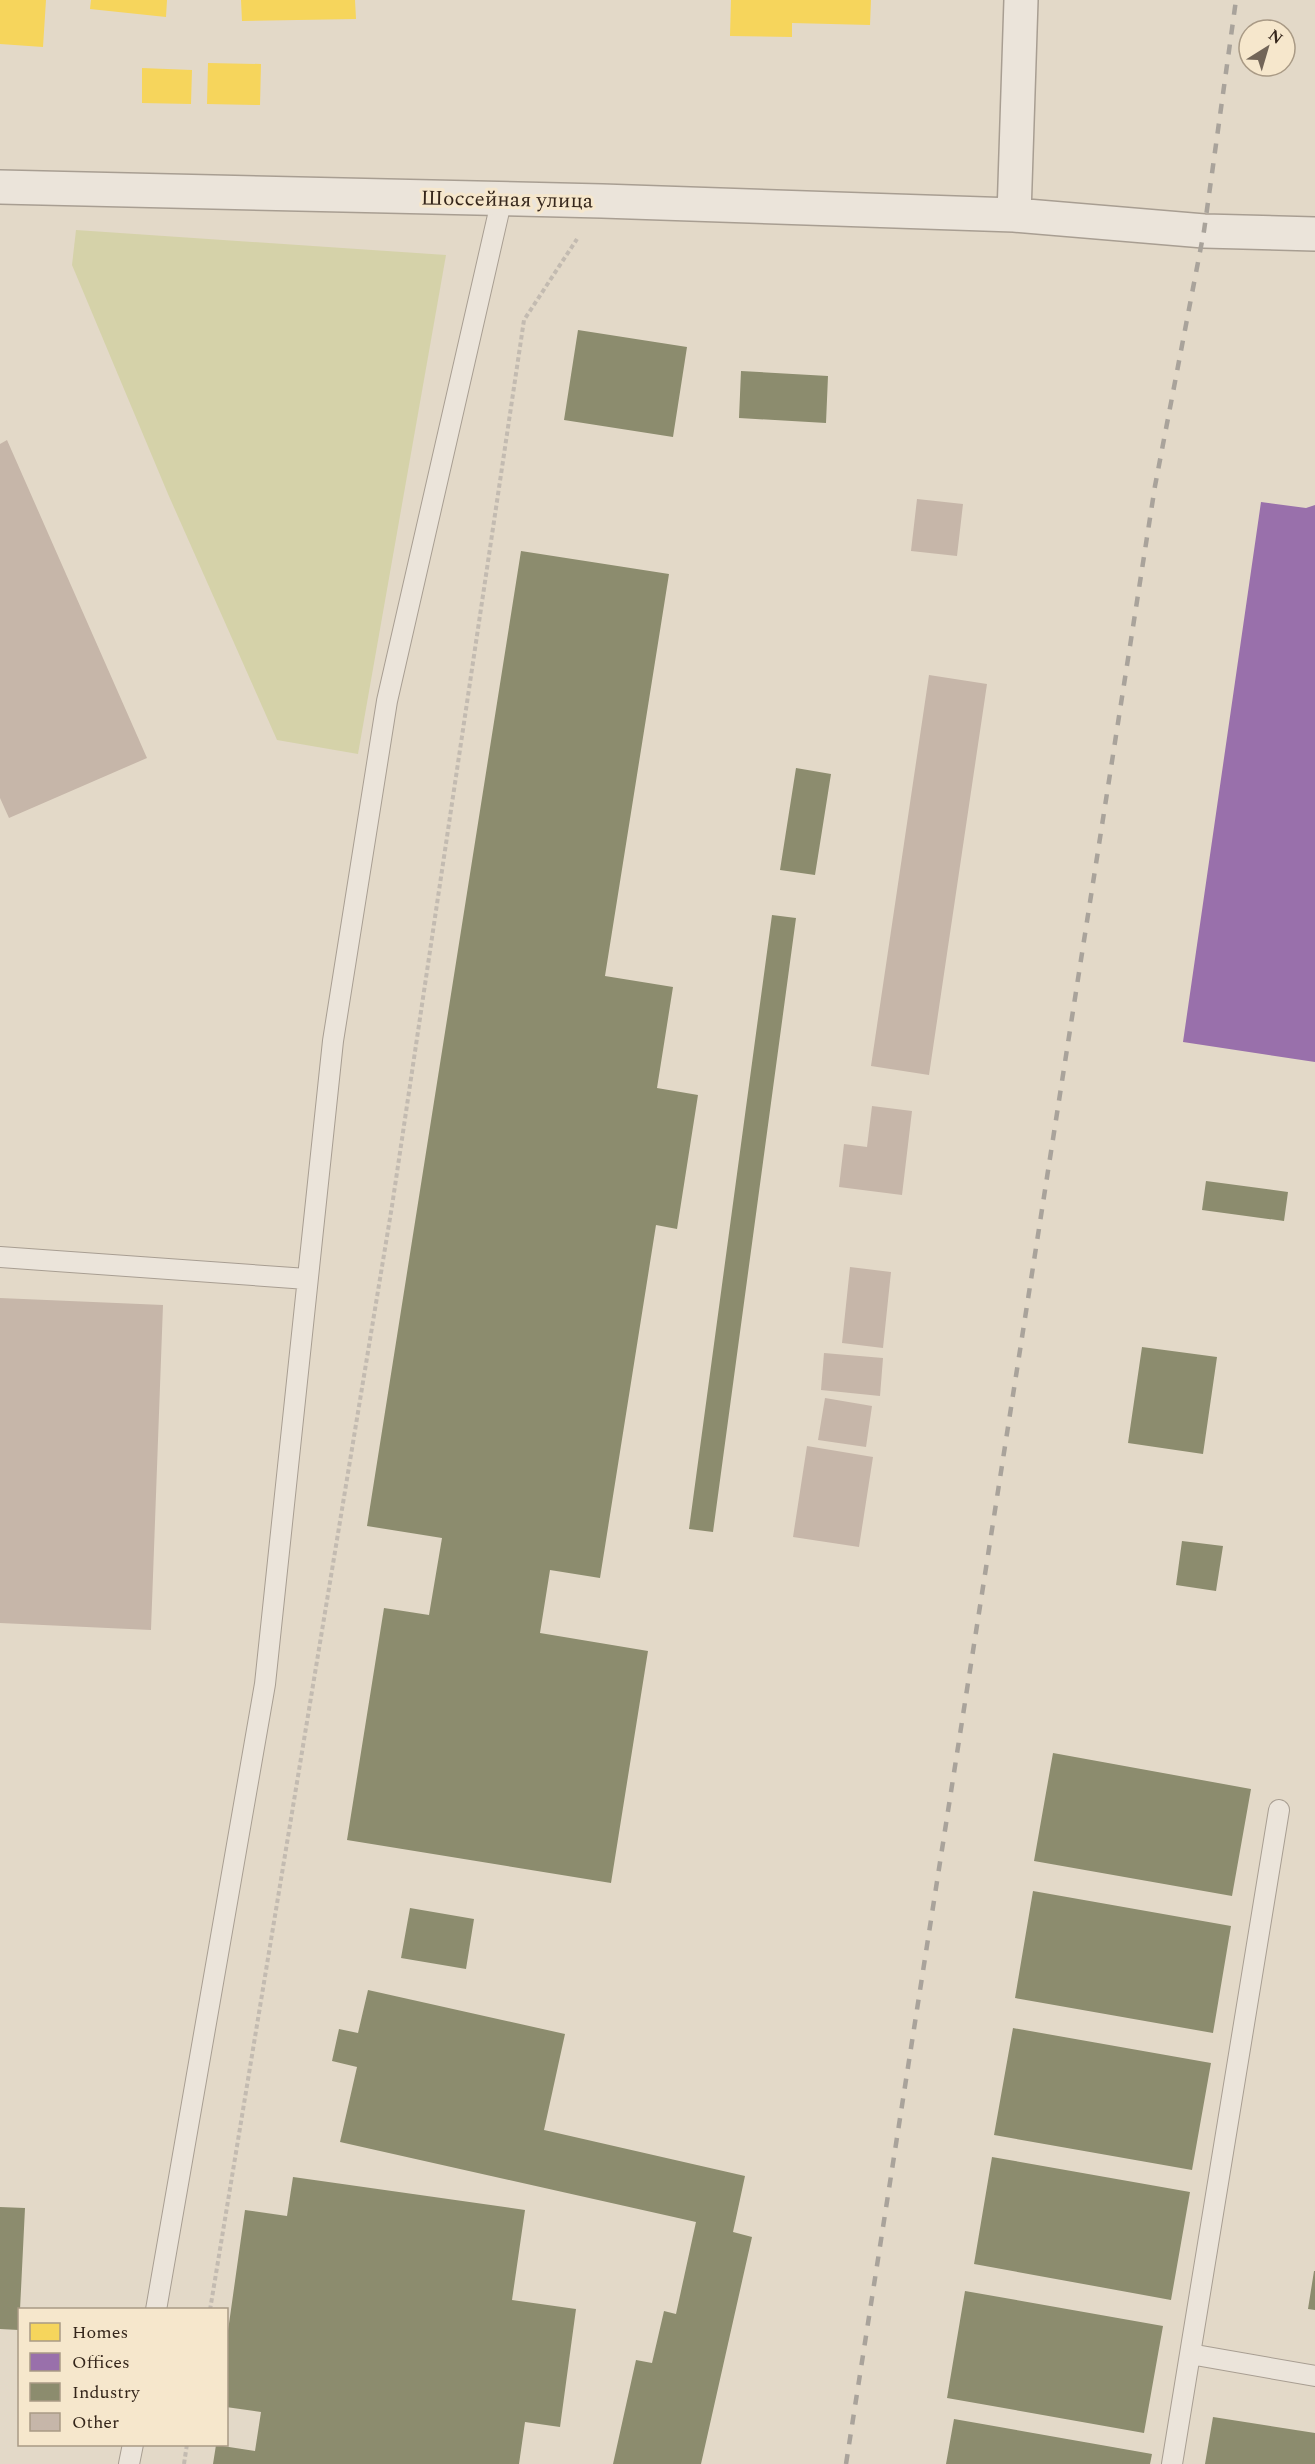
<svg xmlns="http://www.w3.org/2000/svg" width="1315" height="2464" viewBox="0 0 1315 2464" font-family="Spectral,serif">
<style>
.green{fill:#d5d2a9}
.homes{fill:#f6d55c}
.offices{fill:#9970ab}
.industry{fill:#8c8c6e}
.building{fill:#c6b6a9}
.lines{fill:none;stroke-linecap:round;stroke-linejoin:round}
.lane-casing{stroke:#a89e92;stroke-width:22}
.street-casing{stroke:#a89e92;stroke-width:36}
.path{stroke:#c3bbb1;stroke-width:4;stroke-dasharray:4.5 3;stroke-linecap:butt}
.lane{stroke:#ebe4da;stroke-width:20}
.street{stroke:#ebe4da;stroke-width:33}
.rail{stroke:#a9a39b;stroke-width:4.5;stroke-dasharray:10 10;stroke-linecap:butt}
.labels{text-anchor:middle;stroke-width:6;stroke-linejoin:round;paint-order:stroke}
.street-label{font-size:21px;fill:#35261b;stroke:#f6e7cc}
</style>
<rect width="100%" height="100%" fill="#e3d9c8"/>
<!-- green -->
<path class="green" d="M 76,230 L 446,255 L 358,754 L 277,740 L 168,494 L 72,265 Z"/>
<!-- homes -->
<path class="homes" d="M 0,0 L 46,0 L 43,47 L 0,44 Z
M 91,0 L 167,0 L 166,17 L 90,9 Z
M 241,0 L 355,0 L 356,19 L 242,21 Z
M 731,0 L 871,0 L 870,25 L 792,23 L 792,37 L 730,36 Z
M 208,63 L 261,64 L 260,105 L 207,104 Z
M 142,68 L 192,70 L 191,104 L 142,103 Z"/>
<!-- offices -->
<path class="offices" d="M 1261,502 L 1306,508 L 1315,505 L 1315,1062 L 1183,1042 Z"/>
<!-- industry -->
<path class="industry" d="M 578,330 L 687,347 L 673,437 L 564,420 Z
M 741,371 L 828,376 L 826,423 L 739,418 Z
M 521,551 L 669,574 L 605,976 L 673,987 L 657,1088 L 698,1095 L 677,1229 L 656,1225 L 600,1578 L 550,1570 L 540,1633 L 648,1651 L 611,1883 L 347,1840 L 384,1608 L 429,1615 L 442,1538 L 367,1526 Z
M 796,768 L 831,774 L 815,875 L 780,870 Z
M 772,915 L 796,918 L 713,1532 L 689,1529 Z
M 1206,1181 L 1288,1192 L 1284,1221 L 1202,1210 Z
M 1142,1347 L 1217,1357 L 1203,1454 L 1128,1443 Z
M 1182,1541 L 1223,1546 L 1216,1591 L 1176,1585 Z
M 1053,1753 L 1251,1789 L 1232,1896 L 1034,1861 Z
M 1033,1891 L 1231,1926 L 1213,2033 L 1015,1998 Z
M 410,1908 L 474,1919 L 466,1969 L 401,1958 Z
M 368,1990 L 565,2034 L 544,2130 L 745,2176 L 733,2232 L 752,2237 L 701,2464 L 613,2464 L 636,2360 L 652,2363 L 664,2311 L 676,2314 L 696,2222 L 340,2142 L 357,2067 L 332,2061 L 339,2029 L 358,2033 Z
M 1013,2028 L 1211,2063 L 1192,2170 L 994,2135 Z
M 992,2157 L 1190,2192 L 1171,2300 L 974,2264 Z
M 293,2177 L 525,2210 L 512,2300 L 576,2309 L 560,2427 L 525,2422 L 519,2464 L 213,2464 L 216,2445 L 255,2451 L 261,2412 L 226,2407 L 226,2345 L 245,2210 L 287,2216 Z
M 0,2207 L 25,2208 L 19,2330 L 0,2329 Z
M 1314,2271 L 1315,2271 L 1315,2310 L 1308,2309 Z
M 965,2291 L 1163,2326 L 1144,2433 L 947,2398 Z
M 1213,2417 L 1315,2433 L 1315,2464 L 1205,2464 Z
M 954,2419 L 1152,2454 L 1150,2464 L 946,2464 Z"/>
<!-- building -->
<path class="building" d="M 7,440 L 147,758 L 9,818 L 0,798 L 0,444 Z
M 917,499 L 963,504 L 957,556 L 911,551 Z
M 929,675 L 987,684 L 929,1075 L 871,1066 Z
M 872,1106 L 912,1111 L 902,1195 L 839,1187 L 844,1144 L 867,1147 Z
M 850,1267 L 891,1272 L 883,1348 L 842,1343 Z
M 0,1298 L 163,1305 L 151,1630 L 0,1623 Z
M 824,1353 L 883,1358 L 880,1396 L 821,1390 Z
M 825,1398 L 872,1406 L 866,1447 L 818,1440 Z
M 807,1446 L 873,1457 L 859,1547 L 793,1537 Z"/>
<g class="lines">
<defs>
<path id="lane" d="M 0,1257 L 307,1279
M 156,2310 L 265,1684 L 333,1041 L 387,701 L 502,198
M 1190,2354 L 1315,2376
M 129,2464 L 133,2444
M 1172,2464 L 1279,1810"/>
<path id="street" d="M 0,187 L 602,201 L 1014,215 L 1204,231 L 1315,234
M 1014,215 L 1021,0"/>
</defs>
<!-- lane casing -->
<use href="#lane" class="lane-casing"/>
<!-- street casing -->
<use href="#street" class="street-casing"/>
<!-- path -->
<path class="path" d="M 210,2310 L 392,1206 L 524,320 L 577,239
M 184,2464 L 187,2444"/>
<!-- lane -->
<use href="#lane" class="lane"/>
<!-- street -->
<use href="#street" class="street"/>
<!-- rail -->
<path class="rail" d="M 846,2464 L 1155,486 L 1204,231 L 1236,0"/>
</g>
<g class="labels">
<!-- street labels -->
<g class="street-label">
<text transform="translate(507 199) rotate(1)" y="7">Шоссейная улица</text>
</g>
</g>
<!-- legend -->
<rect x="18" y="2308" width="210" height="138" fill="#f6e7cc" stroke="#a99a85" stroke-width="1.5"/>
<rect x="30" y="2323" width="30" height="18" fill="#f6d55c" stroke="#a99a85" stroke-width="1.5"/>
<text x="72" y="2338" font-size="18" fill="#35261b">Homes</text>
<rect x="30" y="2353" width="30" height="18" fill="#9970ab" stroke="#a99a85" stroke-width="1.5"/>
<text x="72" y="2368" font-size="18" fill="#35261b">Offices</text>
<rect x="30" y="2383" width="30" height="18" fill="#8c8c6e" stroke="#a99a85" stroke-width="1.5"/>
<text x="72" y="2398" font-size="18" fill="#35261b">Industry</text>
<rect x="30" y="2413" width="30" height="18" fill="#c6b6a9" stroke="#a99a85" stroke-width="1.5"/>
<text x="72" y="2428" font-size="18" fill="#35261b">Other</text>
<!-- north arrow -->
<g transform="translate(1267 48) rotate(37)"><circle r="28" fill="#f6e7cc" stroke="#a99a85" stroke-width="1.5"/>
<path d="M0-4.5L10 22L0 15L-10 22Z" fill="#726558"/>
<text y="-9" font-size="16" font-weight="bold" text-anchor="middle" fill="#35261b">N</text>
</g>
</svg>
